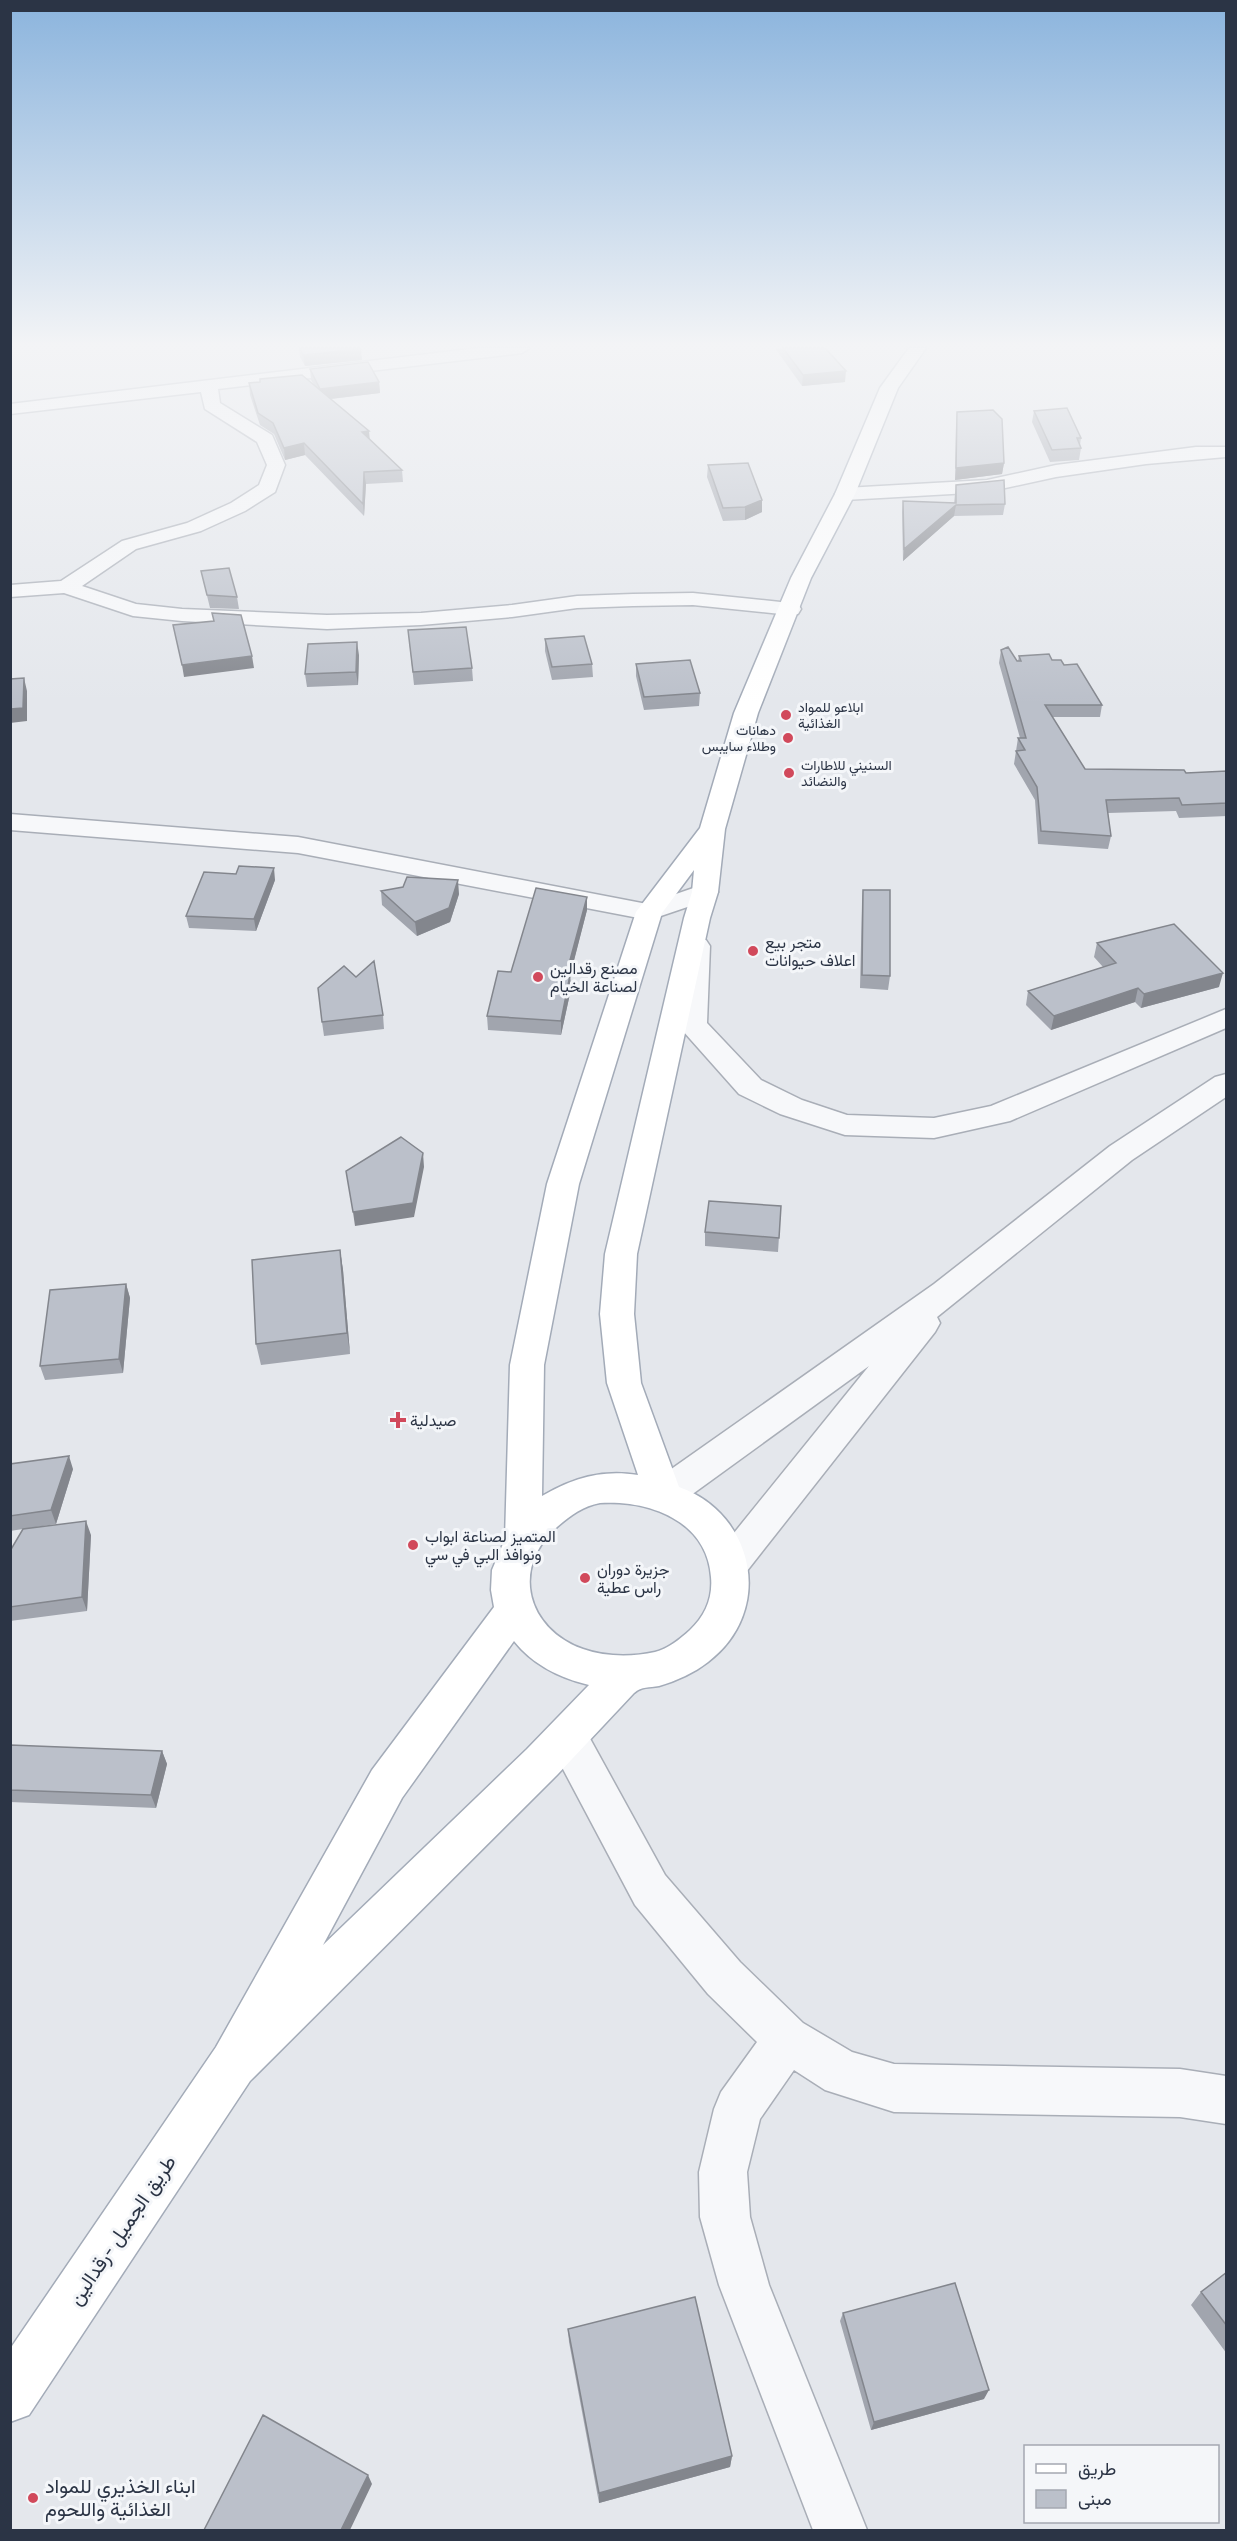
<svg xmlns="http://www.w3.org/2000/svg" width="1237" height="2541" viewBox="0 0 1237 2541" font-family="Figtree,Vazirmatn,sans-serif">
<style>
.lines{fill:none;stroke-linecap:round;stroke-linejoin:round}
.minor-casing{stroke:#a9aeb7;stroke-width:3}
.major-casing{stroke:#a3abb8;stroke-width:3}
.minor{fill:#f7f8fa;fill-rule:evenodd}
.major{fill:#fff;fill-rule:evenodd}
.wall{fill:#a1a5ae}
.shaded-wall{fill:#83868d}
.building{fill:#bbc0ca;stroke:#83868d;stroke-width:1.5}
.poi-dot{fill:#d1495b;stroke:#f4f6f9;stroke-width:2}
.labels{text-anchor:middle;stroke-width:6;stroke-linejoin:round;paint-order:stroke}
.far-poi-label{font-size:14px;fill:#2b3445;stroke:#f4f6f9;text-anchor:start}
.poi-label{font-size:16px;fill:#2b3445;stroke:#f4f6f9;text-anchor:start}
.near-street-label{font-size:20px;fill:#2b3445;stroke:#f4f6f9}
.near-poi-label{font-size:20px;fill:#2b3445;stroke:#f4f6f9;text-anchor:start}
</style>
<rect width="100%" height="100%" fill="#e4e7ec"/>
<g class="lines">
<defs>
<path id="minor" d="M 478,348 L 530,348 L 522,353 L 218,389 L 220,403 L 272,435 L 285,465 L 275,492 L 245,511 L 201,531 L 136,549 L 82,586 L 136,604 L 182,609 L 327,615 L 421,613 L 512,605 L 577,596 L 633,594 L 693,593 L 790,603 L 798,604 L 801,609 L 798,614 L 790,615 L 693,605 L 633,606 L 577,608 L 512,617 L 421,625 L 327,629 L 182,621 L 133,616 L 64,593 L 10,597 L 10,585 L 61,581 L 122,541 L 187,523 L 231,503 L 259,485 L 267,465 L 257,442 L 205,409 L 201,392 L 10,414 L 10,404 Z
M 1196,447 L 1226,447 L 1226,457 L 1146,464 L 1056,477 L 987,492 L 845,500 L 838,498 L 835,494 L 838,490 L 845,488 L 987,480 L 1056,465 Z
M 10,814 L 298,837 L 647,904 L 705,884 L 714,886 L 718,892 L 714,898 L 649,920 L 298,853 L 10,830 Z
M 696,938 L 706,940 L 710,946 L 707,1023 L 761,1080 L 802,1100 L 847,1115 L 934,1118 L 991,1106 L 1226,1009 L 1226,1028 L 1010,1121 L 934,1138 L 845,1135 L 780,1114 L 739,1094 L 683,1031 L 679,1025 L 682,946 L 686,940 Z
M 1226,1074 L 1226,1097 L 1132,1160 L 937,1317 L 940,1323 L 935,1332 L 743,1576 L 730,1581 L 717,1576 L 711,1565 L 717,1554 L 869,1366 L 676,1506 L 663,1510 L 650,1506 L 645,1495 L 650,1484 L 934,1284 L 1110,1146 L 1215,1077 Z
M 567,1719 L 582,1724 L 665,1875 L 740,1962 L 803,2023 L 852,2052 L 894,2064 L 1180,2069 L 1226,2076 L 1226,2124 L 1180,2117 L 894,2112 L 825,2090 L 794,2070 L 760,2119 L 747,2172 L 750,2217 L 769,2285 L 867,2530 L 813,2530 L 719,2285 L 700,2217 L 699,2172 L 714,2109 L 721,2092 L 757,2042 L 708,1994 L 635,1905 L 546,1737 L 552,1724 Z"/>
<path id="major" d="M 909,348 L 926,348 L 898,388 L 855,494 L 811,578 L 758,713 L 725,829 L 718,892 L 710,918 L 637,1254 L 634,1314 L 641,1383 L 679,1487 C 755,1514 775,1611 708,1662 C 694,1673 676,1681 659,1686 C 649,1688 642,1686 634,1693 L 557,1775 L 250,2081 L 29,2415 L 10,2422 L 10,2349 L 216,2047 L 372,1770 L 494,1607 L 491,1590 L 492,1570 L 505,1539 L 510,1365 L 547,1184 L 636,912 L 700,828 L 734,713 L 791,578 L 835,494 L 880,388 ZM 694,870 L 692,892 L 684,918 L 605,1254 L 600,1314 L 607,1383 L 638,1475 C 602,1469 573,1478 542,1496 L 544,1365 L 579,1184 L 662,913 ZM 600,1503 C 650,1500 707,1521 711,1577 C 713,1598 705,1616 690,1630 C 680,1639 668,1649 655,1652 C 632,1657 606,1657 583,1649 C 527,1629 510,1568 557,1527 C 570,1516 583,1506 600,1503 ZM 514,1641 C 533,1665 560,1678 589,1685 L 527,1749 L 323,1945 L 402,1798 Z"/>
</defs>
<!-- minor casing -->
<use href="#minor" class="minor-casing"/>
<!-- major casing -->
<use href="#major" class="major-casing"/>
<!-- minor -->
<use href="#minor" class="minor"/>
<!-- major -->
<use href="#major" class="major"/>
</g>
<!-- wall -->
<path class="wall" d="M 299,348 L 360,348 L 362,360 L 305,366 L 300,357 Z
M 775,348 L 825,348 L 845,382 L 802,386 Z
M 310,369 L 379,382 L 380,393 L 331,399 L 370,439 L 402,470 L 403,482 L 366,484 L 364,516 L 305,455 L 285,460 L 274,434 L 260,425 L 250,395 L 249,383 L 314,385 L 311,380 Z
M 1034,411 L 1081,438 L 1080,445 L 1081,448 L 1079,460 L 1050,462 L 1032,422 Z
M 957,412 L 1004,463 L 1002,474 L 955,480 L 956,424 Z
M 708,465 L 762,500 L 762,512 L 745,520 L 723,521 L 707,477 Z
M 956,485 L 1005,504 L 1003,515 L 954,516 L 903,561 L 902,512 L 903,501 L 954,503 Z
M 201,571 L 237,597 L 239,609 L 210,608 Z
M 408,630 L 472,668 L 473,681 L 414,685 Z
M 545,639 L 592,664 L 593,677 L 552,680 L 545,651 Z
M 1001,650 L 1018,661 L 1019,656 L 1052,660 L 1064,665 L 1102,705 L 1100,717 L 1052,717 L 1085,769 L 1186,773 L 1227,771 L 1227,816 L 1179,818 L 1176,811 L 1108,813 L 1111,836 L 1108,849 L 1038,844 L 1035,800 L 1014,764 L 1018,738 L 1020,738 L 999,663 Z
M 359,655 L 358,685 L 307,687 L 305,674 Z
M 636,664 L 700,693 L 699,706 L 644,710 L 636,676 Z
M 275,880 L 256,931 L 189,928 L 186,916 Z
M 863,890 L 890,976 L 888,990 L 860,988 L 862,902 Z
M 381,891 L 459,894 L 450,922 L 417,936 L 382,905 Z
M 587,897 L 587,910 L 570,975 L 571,989 L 561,1035 L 488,1030 L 487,1016 L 511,972 Z
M 1097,943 L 1219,987 L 1141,1008 L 1135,1002 L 1051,1030 L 1026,1005 L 1028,991 L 1103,967 L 1094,957 Z
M 383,1015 L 384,1029 L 324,1036 L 322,1022 Z
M 781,1206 L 778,1252 L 705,1246 L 705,1232 Z
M 340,1250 L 343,1270 L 350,1354 L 261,1365 L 256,1344 Z
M 126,1284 L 130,1298 L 123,1373 L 45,1380 L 40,1366 Z
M 10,1464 L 73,1469 L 56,1524 L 10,1531 Z
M 91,1535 L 87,1611 L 10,1621 L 10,1551 Z
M 10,1745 L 162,1751 L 167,1764 L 156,1808 L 10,1802 Z
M 1227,2272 L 1227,2354 L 1191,2305 L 1201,2292 Z
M 843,2313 L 984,2399 L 871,2430 L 840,2321 Z
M 568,2329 L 732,2456 L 730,2467 L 599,2503 L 569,2342 Z"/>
<!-- shaded-wall -->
<path class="shaded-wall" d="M 361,349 L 362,360 L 305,366 L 303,355 Z
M 846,371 L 845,382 L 802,386 L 803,375 Z
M 379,382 L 380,393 L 321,400 L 320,389 Z
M 369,431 L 370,442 L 362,432 Z
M 304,443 L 305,455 L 285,460 L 284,448 Z
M 1004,463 L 1002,474 L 955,480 L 956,468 Z
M 364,472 L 366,484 L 364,516 L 363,504 Z
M 762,500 L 762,512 L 745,520 L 745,507 Z
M 956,505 L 954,516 L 903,561 L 904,549 Z
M 357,642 L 359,655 L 358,685 L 356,672 Z
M 252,656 L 254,668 L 184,677 L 182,665 Z
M 24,678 L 27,691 L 27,721 L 10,723 L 10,709 Z
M 274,868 L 275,880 L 256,931 L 254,919 Z
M 458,880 L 459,894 L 450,922 L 417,936 L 415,922 Z
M 587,897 L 587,910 L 567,988 L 566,975 Z
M 1223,973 L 1219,987 L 1141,1008 L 1144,994 Z
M 570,975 L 571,989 L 561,1035 L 561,1021 Z
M 1138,988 L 1135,1002 L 1051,1030 L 1054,1016 Z
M 423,1153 L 424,1167 L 414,1217 L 355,1226 L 353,1212 Z
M 340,1250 L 343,1270 L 350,1354 L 347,1333 Z
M 126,1284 L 130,1298 L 123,1373 L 119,1359 Z
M 69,1456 L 73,1469 L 56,1524 L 51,1510 Z
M 86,1521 L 91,1535 L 87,1611 L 82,1597 Z
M 162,1751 L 167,1764 L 156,1808 L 151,1795 Z
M 989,2390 L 984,2399 L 871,2430 L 874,2422 Z
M 732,2456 L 730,2467 L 599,2503 L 599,2493 Z
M 368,2475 L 372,2484 L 350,2530 L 341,2530 Z"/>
<!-- building -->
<path class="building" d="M 300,348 L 360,348 L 361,349 L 303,355 Z
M 783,348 L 825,348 L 846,371 L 803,375 Z
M 368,362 L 379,382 L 320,389 L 310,369 Z
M 302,375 L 369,431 L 362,432 L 402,470 L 364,472 L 363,504 L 304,443 L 284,448 L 273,423 L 258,413 L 249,383 L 260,382 L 260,379 Z
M 1067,408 L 1081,438 L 1077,438 L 1081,448 L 1052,450 L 1034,411 Z
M 993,410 L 1002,419 L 1004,463 L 956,468 L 957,412 Z
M 748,463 L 762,500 L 745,507 L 723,508 L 708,465 Z
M 1004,480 L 1005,504 L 956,505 L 904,549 L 903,501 L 956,503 L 956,485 Z
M 229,568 L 237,597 L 207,595 L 201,571 Z
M 212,613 L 241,615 L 252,656 L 182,665 L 173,625 L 214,621 Z
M 466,627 L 472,668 L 413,672 L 408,630 Z
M 584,636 L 592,664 L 552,667 L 545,639 Z
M 357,642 L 356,672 L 305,674 L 308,644 Z
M 1008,647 L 1017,661 L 1021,661 L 1019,656 L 1049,654 L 1052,660 L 1061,660 L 1064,665 L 1077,664 L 1102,705 L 1045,705 L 1085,769 L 1184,770 L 1186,773 L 1227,771 L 1227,803 L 1182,805 L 1179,798 L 1106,800 L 1111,836 L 1041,831 L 1037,787 L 1016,751 L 1025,750 L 1018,738 L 1026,738 L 1001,650 Z
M 690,660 L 700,693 L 644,697 L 636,664 Z
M 24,678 L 23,708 L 10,709 L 10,679 Z
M 239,866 L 274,868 L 254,919 L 186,916 L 204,872 L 236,874 Z
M 407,877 L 458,880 L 449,908 L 415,922 L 381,891 L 403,887 Z
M 536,888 L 587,897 L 566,975 L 570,975 L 561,1021 L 487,1016 L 498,971 L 511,972 Z
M 863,890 L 890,890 L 890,976 L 862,975 Z
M 1174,924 L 1223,973 L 1144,994 L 1138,988 L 1054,1016 L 1028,991 L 1116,963 L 1097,943 Z
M 374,961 L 383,1015 L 322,1022 L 318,988 L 344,966 L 356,977 Z
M 401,1137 L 423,1153 L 413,1203 L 353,1212 L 346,1171 Z
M 709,1201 L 781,1206 L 779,1238 L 705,1232 Z
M 340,1250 L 347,1333 L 256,1344 L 252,1260 Z
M 126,1284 L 119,1359 L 40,1366 L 50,1290 Z
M 69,1456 L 51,1510 L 10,1516 L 10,1464 Z
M 86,1521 L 82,1597 L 10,1607 L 10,1551 L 23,1529 Z
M 10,1745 L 162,1751 L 151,1795 L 10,1790 Z
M 1227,2272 L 1227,2326 L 1201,2292 Z
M 955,2283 L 989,2390 L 874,2422 L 843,2313 Z
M 695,2297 L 732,2456 L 599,2493 L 568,2329 Z
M 263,2415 L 368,2475 L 341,2530 L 204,2530 Z"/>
<!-- sky -->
<linearGradient id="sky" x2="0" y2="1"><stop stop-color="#8bb4dd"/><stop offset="0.49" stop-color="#f3f4f6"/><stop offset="1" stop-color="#f3f4f6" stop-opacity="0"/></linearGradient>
<rect width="1237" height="704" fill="url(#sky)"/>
<!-- markers -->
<g class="poi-dot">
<circle cx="786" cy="715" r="6"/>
<circle cx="788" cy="738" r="6"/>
<circle cx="789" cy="773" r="6"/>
<circle cx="753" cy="951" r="6"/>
<circle cx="538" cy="977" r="6"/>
<path d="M395 1411h6v6h6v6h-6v6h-6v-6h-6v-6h6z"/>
<circle cx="413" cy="1545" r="6"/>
<circle cx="585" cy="1578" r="6"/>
<circle cx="33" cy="2498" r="6"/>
</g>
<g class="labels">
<!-- far-poi labels -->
<g class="far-poi-label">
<text x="798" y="712">ابلاعو للمواد<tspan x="798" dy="16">الغذائية</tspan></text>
<text x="776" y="735" text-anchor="end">دهانات<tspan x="776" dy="16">وطلاء سايبس</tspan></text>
<text x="801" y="770">السنيني للاطارات<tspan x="801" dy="16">والنضائد</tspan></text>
</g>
<!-- poi labels -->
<g class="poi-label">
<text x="765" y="948">متجر بيع<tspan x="765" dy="18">اعلاف حيوانات</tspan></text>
<text x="550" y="974">مصنع رقدالين<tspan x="550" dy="18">لصناعة الخيام</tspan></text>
<text x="410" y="1426">صيدلية</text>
<text x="425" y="1542">المتميز لصناعة ابواب<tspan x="425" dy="18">ونوافذ البي في سي</tspan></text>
<text x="597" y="1575">جزيرة دوران<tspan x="597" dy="18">راس عطية</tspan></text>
</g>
<!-- near-street labels -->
<g class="near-street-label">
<text transform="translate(122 2230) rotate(-56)" y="7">طريق الجميل -رقدالين</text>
</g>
<!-- near-poi labels -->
<g class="near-poi-label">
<text x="45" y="2493">ابناء الخذيري للمواد<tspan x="45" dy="23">الغذائية واللحوم</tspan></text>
</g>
</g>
<!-- border -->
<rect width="1237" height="2541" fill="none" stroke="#2b3445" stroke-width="24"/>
<!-- legend -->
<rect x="1024" y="2445" width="195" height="78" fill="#f4f6f9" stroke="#a4a8b1" stroke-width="1.5"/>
<rect x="1036" y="2464" width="30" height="9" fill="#ffffff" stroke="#a4a8b1" stroke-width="1.5"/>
<text x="1078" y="2475" font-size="18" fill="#2b3445">طريق</text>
<rect x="1036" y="2490" width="30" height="18" fill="#bbc0ca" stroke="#a4a8b1" stroke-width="1.5"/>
<text x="1078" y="2505" font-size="18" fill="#2b3445">مبنى</text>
</svg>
